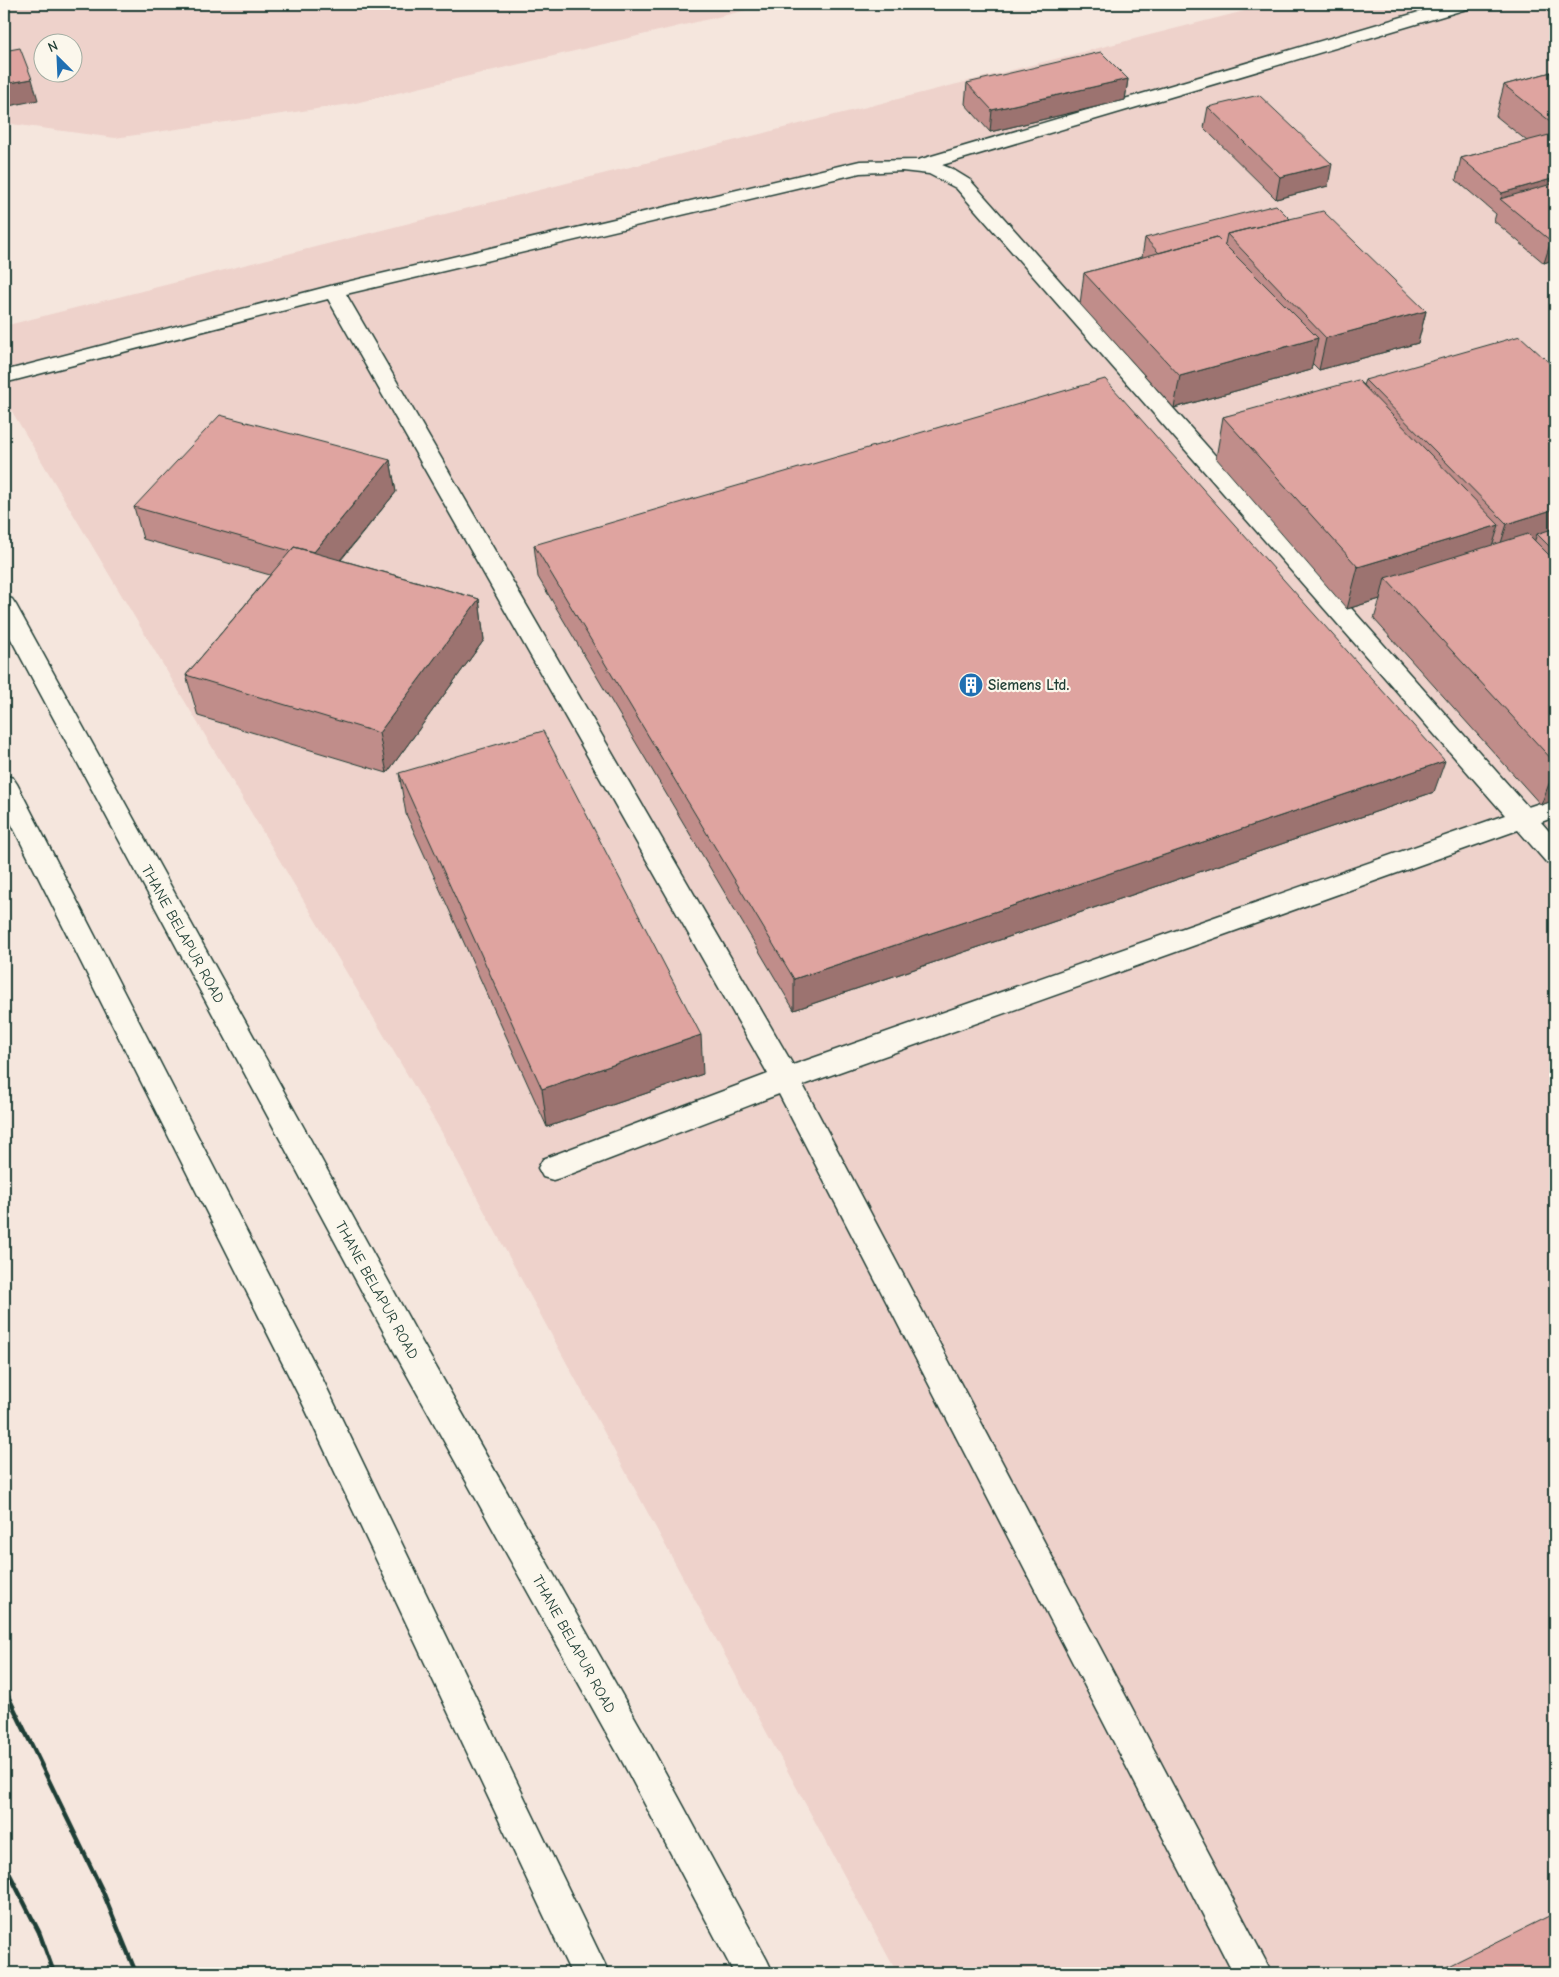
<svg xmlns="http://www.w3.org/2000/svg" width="1559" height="1977" viewBox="0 0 1559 1977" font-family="'Comic Neue',sans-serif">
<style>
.built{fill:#eed2cb;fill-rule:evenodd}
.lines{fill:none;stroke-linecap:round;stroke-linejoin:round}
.service-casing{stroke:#1f3d34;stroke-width:3}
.primary-casing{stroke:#1f3d34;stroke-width:3}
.service{fill:#fbf7ec;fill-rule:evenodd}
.primary{fill:#fbf7ec;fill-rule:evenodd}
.rail{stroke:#1f3d34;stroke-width:4.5}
.wall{fill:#c08d8a;stroke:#1f3d34}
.shaded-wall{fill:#9c7370;stroke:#1f3d34}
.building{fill:#dfa4a0;stroke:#1f3d34}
.labels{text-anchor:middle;stroke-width:4.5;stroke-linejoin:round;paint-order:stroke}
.poi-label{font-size:15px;font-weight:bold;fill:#1f3d34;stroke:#fbf7ec;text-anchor:start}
.street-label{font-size:15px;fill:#1f3d34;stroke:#fbf7ec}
</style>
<rect width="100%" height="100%" fill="#f5e6dd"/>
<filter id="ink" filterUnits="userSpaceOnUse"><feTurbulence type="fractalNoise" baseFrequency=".02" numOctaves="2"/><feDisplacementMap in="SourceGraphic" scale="10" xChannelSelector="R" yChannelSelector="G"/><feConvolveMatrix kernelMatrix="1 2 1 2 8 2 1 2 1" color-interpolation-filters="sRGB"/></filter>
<g filter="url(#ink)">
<!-- built -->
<path class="built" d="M 4,4 L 772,4 L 351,104 L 115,138 L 4,123 ZM 42,42 L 72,42 L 72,72 L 42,72 Z
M 1272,4 L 1555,4 L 1555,1973 L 897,1973 L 441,1131 L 4,398 L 4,326 Z"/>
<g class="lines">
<defs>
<path id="service" d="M 1446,4 L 1473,4 L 1470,8 L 942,165 L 952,169 L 970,180 L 1528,807 L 1555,798 L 1555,817 L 1541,822 L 1555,838 L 1555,865 L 1546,862 L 1518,830 L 803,1085 L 1272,1973 L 1233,1973 L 779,1094 L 563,1177 L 553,1180 L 543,1177 L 538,1168 L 543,1159 L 768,1074 L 328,299 L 4,383 L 4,371 L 334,285 L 860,161 L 918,160 ZM 902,171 L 929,174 L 956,188 L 1505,815 L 793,1065 L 346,294 L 860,173 Z"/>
<path id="primary" d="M 4,597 L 12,599 L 16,605 L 418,1335 L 647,1739 L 767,1960 L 773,1973 L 734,1973 L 623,1763 L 396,1355 L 4,626 Z
M 4,775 L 13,778 L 17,784 L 323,1380 L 609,1973 L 571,1973 L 301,1400 L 4,809 Z"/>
</defs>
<!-- service casing -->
<use href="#service" class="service-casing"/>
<!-- primary casing -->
<use href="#primary" class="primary-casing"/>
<!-- service -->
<use href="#service" class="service"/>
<!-- primary -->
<use href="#primary" class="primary"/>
<!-- rail -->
<path class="rail" d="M 4,1688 L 103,1892 L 136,1973
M 4,1863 L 39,1932 L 54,1973"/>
</g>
<!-- wall -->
<path class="wall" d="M 1555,71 L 1555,259 L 1544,263 L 1494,221 L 1496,214 L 1456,180 L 1461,158 L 1527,141 L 1496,116 L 1504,85 Z
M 1128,79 L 1125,100 L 990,132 L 965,104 L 967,83 Z
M 1208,107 L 1328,186 L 1276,199 L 1204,128 Z
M 1290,219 L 1426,311 L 1418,343 L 1319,370 L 1312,363 L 1311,370 L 1174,408 L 1080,304 L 1084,273 L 1142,257 L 1145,238 Z
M 1555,368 L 1555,800 L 1541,805 L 1374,619 L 1380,599 L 1347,609 L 1216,458 L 1223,417 L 1363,385 L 1365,380 Z
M 390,460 L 396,492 L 341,560 L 479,599 L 484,640 L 387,773 L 198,716 L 186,675 L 270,575 L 143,539 L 134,507 Z
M 534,545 L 1434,792 L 794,1010 L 538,577 Z
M 399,773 L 703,1074 L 547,1127 L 406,814 Z"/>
<!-- shaded-wall -->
<path class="shaded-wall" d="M 32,79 L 38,100 L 4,107 L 4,84 Z
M 1128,79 L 1125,100 L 990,132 L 992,110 Z
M 1332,164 L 1328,186 L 1276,199 L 1280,177 Z
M 1555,178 L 1555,198 L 1501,200 L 1502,193 Z
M 1555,240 L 1555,259 L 1544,263 L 1551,241 Z
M 1426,311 L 1418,343 L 1319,370 L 1326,338 Z
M 1318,338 L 1311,370 L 1174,408 L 1180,376 Z
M 390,460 L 396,492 L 317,588 L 311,556 Z
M 1555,509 L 1555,546 L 1537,534 L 1530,554 L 1494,565 L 1507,524 Z
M 1499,525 L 1486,566 L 1385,578 L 1380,599 L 1347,609 L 1358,567 Z
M 479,599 L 484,640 L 387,773 L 379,733 Z
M 1445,761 L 1434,792 L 794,1010 L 794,979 Z
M 1555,768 L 1555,800 L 1541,805 Z
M 701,1035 L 703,1074 L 547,1127 L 542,1089 Z"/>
<!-- building -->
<path class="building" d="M 20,48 L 32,79 L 4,84 L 4,51 Z
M 1101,52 L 1128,79 L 992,110 L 967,83 Z
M 1555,71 L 1555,125 L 1504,85 Z
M 1259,95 L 1332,164 L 1280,177 L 1208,107 Z
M 1549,135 L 1555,140 L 1555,178 L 1502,193 L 1461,158 Z
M 1555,183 L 1555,240 L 1551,241 L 1500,199 Z
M 1276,205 L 1290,219 L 1227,234 L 1225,244 L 1224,244 L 1217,237 L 1159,253 L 1145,238 Z
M 1323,211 L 1426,311 L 1326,338 L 1227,234 Z
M 1217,237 L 1318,338 L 1180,376 L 1084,273 Z
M 1520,336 L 1555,368 L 1555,509 L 1507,524 L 1365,380 Z
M 1105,379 L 1445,761 L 794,979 L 534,545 Z
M 1358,380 L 1499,525 L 1358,567 L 1223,417 Z
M 220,415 L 390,460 L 314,552 L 294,547 L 291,551 L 134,507 Z
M 1555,528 L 1555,552 L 1537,534 Z
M 1528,534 L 1555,561 L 1555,763 L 1385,578 Z
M 294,547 L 479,599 L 379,733 L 186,675 Z
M 543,731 L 701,1035 L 542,1089 L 399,773 Z
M 1555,1913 L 1555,1973 L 1434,1973 Z"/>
</g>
<!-- icons -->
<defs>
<symbol id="building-disc" viewBox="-11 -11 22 22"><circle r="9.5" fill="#1f6fb2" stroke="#fbf7ec"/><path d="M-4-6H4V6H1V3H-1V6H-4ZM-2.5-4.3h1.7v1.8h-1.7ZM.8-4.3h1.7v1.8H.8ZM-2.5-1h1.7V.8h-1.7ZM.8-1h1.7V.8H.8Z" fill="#fff"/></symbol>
</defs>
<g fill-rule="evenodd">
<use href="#building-disc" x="957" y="671" width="28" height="28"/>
</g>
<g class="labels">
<!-- poi labels -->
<g class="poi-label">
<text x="988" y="690">Siemens Ltd.</text>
</g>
<!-- street labels -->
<g class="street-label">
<text transform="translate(183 934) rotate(61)" y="5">THANE BELAPUR ROAD</text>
<text transform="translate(377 1290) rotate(61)" y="5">THANE BELAPUR ROAD</text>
<text transform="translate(574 1644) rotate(61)" y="5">THANE BELAPUR ROAD</text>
</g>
</g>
<!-- margin -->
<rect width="1559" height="1977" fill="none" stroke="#fbf7ec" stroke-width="20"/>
<rect x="10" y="10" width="1539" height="1957" fill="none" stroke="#1f3d34" stroke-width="2" filter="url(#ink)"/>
<!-- north arrow -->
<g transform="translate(58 58) rotate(336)"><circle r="24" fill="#fbf7ec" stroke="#a3ada2"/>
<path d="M0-4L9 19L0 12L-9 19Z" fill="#1f6fb2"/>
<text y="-8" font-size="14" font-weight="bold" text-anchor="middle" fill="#1f3d34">N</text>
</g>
</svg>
